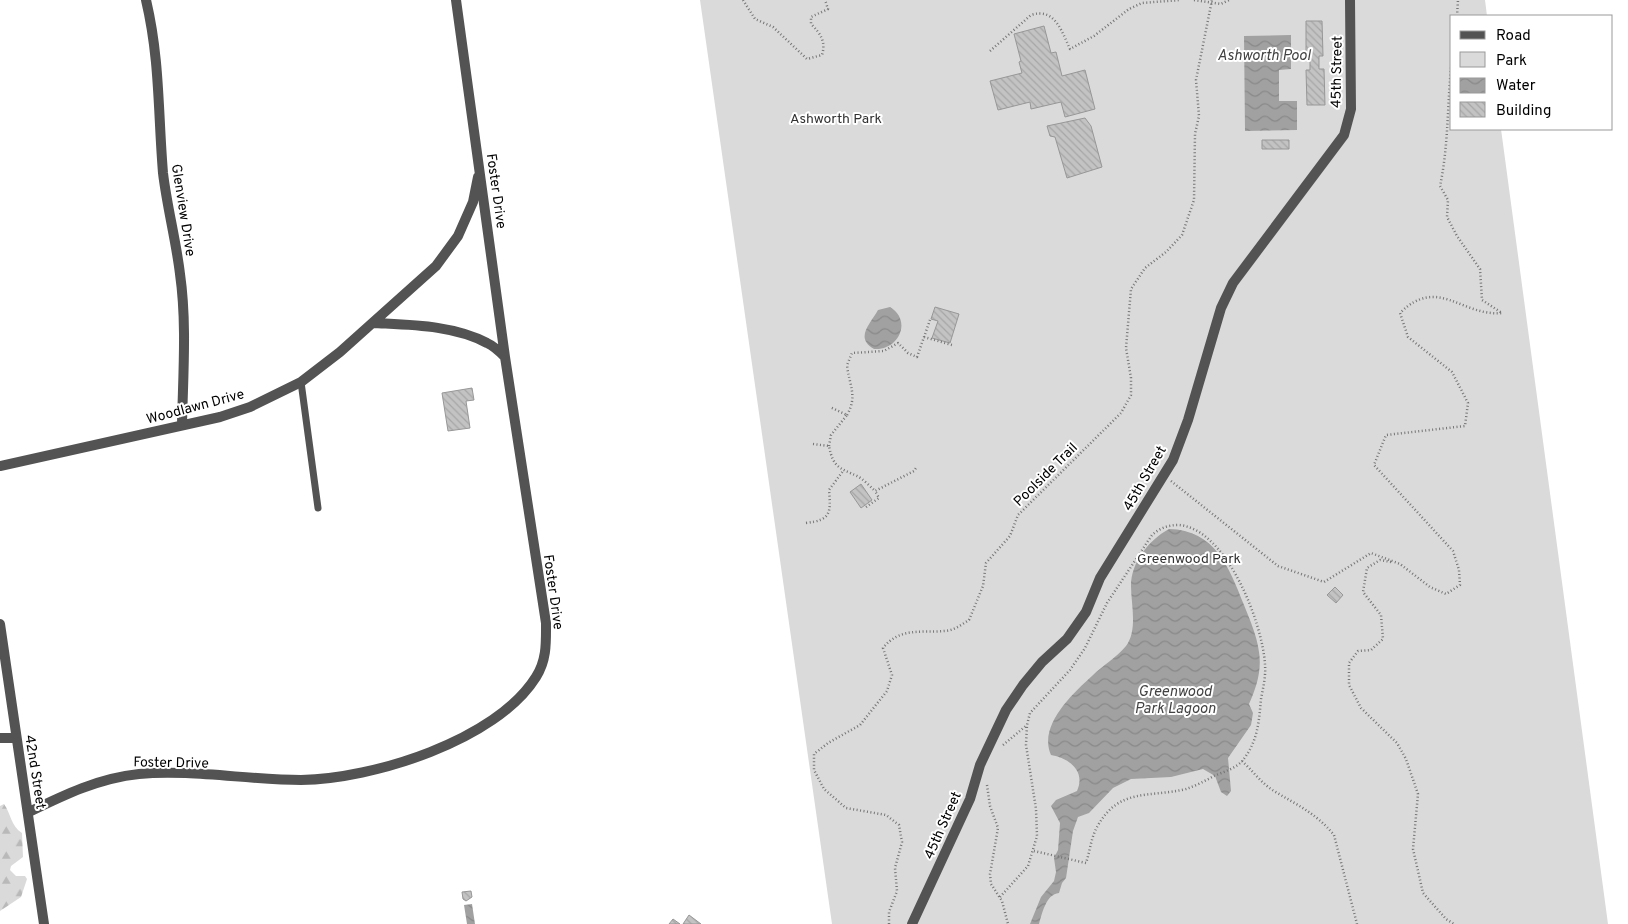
<svg xmlns="http://www.w3.org/2000/svg" width="1628" height="924" viewBox="0 0 1628 924" font-family="Overpass,sans-serif">
<style>
.forest{fill:url(#forest-firs)}
.park{fill:#dadada}
.water{fill:url(#water-waves)}
.building{fill:url(#building-back-hatch);stroke:#979797}
.lines{fill:none;stroke-linecap:round;stroke-linejoin:round}
.path{stroke:#757575;stroke-width:2.5;stroke-dasharray:1 2.5;stroke-linecap:butt}
.lane{stroke:#535353;stroke-width:7}
.street{stroke:#535353;stroke-width:10}
.labels{text-anchor:middle;stroke-width:4;stroke-linejoin:round;paint-order:stroke}
.street-label{font-size:14px;fill:#000;stroke:#fff}
.park-label{font-size:14px;fill:#313131;stroke:#fff}
.water-label{font-size:15px;font-style:italic;fill:#424242;stroke:#fff}
</style>
<defs>
<pattern id="forest-firs" width="22" height="20" patternUnits="userSpaceOnUse" patternTransform="scale(1.25)"><rect width="22" height="20" fill="#dadada"/><path d="M5 1l3.5 6h-7zM16 11l3.5 6h-7z" fill="#b9b9b9"/></pattern>
<pattern id="water-waves" width="16" height="10" patternUnits="userSpaceOnUse" patternTransform="scale(1.25)"><rect width="16" height="10" fill="#a1a1a1"/><path d="M0 5q4-4 8 0t8 0" fill="none" stroke="#898989"/></pattern>
<pattern id="building-back-hatch" width="6" height="6" patternUnits="userSpaceOnUse" patternTransform="scale(1.25)"><rect width="6" height="6" fill="#c3c3c3"/><path d="M-1 5l2 2M0 0l6 6M5-1l2 2" fill="none" stroke="#a6a6a6"/></pattern>
</defs>
<rect width="100%" height="100%" fill="#fff"/>
<!-- forest -->
<path class="forest" d="M 4,804 C 11,814 11,826 22,833 L 23,857 L 11,866 L 10,870 L 16,876 L 25,876 L 27,879 L 21,897 L 0,911 L 0,806 Z"/>
<!-- park -->
<path class="park" d="M 700,0 L 1485,0 L 1487,16 L 1452,16 L 1452,129 L 1501,129 L 1608,924 L 832,924 Z"/>
<!-- water -->
<path class="water" d="M 1291,35 L 1291,69 L 1279,70 L 1279,101 L 1297,101 L 1297,130 L 1245,131 L 1244,36 Z
M 890,307 C 913,321 898,351 874,349 C 854,338 871,323 878,310 Z
M 1169,529 C 1215,530 1229,567 1244,605 C 1250,620 1257,636 1259,652 C 1262,671 1256,688 1249,704 L 1253,713 L 1251,725 L 1228,758 L 1231,791 L 1227,796 L 1221,792 L 1215,776 L 1203,769 L 1171,777 L 1131,779 L 1113,788 L 1089,813 L 1078,817 L 1073,831 L 1066,878 L 1062,883 L 1059,893 C 1046,894 1042,914 1039,924 L 1030,924 L 1041,897 L 1054,881 L 1056,872 L 1054,858 L 1058,850 L 1060,823 L 1051,806 L 1056,800 L 1077,791 C 1086,771 1069,758 1051,755 C 1038,726 1072,694 1092,676 C 1102,666 1117,657 1126,646 C 1138,630 1131,604 1131,586 C 1131,562 1149,540 1169,529 Z
M 472,904 L 475,924 L 467,924 L 464,905 Z"/>
<!-- building -->
<path class="building" d="M 1306,21 L 1322,21 L 1323,56 L 1319,56 L 1319,69 L 1324,69 L 1325,105 L 1307,105 L 1306,70 L 1310,70 L 1310,56 L 1306,56 Z
M 1044,26 L 1051,53 L 1056,52 L 1062,76 L 1085,70 L 1095,109 L 1065,117 L 1061,102 L 1031,109 L 1030,102 L 998,110 L 990,81 L 1022,73 L 1019,62 L 1021,61 L 1014,34 Z
M 1085,118 L 1091,126 L 1102,167 L 1067,178 L 1055,137 L 1050,136 L 1047,126 Z
M 1262,140 L 1289,140 L 1289,149 L 1262,149 Z
M 935,307 L 959,314 L 950,343 L 932,338 L 938,321 L 931,319 Z
M 472,388 L 474,400 L 466,401 L 470,428 L 448,431 L 442,393 Z
M 861,484 L 872,500 L 861,508 L 850,492 Z
M 1335,587 L 1343,595 L 1336,603 L 1327,595 Z
M 471,891 L 472,897 L 466,901 L 463,899 L 462,892 Z
M 689,915 L 701,924 L 683,924 Z
M 673,919 L 680,924 L 669,924 Z"/>
<g class="lines">
<!-- path -->
<path class="path" d="M 743,0 L 755,19 L 773,27 L 807,59 L 822,55 C 826,42 821,34 811,24 L 811,17 L 828,9 L 825,0
M 1194,0 L 1221,4 L 1229,0
M 1457,16 L 1458,0
M 990,51 L 1031,15 C 1055,7 1062,32 1070,49 L 1094,36 L 1129,9 L 1142,3 L 1180,0
M 924,337 L 952,345
M 847,415 C 858,396 849,385 847,365 L 852,353 L 884,351 L 898,343 L 908,353 L 917,357 L 930,320
M 813,444 L 829,446 C 833,467 839,468 857,476 C 863,479 870,486 875,491
M 829,446 L 831,435 L 847,415 L 830,407
M 1171,481 L 1278,566 L 1324,582 L 1371,553 L 1400,564 L 1430,587 L 1446,594 L 1460,585 L 1459,570 L 1453,551 L 1374,465 L 1386,435 L 1465,426 L 1468,403 L 1452,372 L 1408,337 L 1400,313 C 1438,275 1462,317 1502,313 L 1482,300 L 1480,269 L 1457,236 L 1447,217 L 1448,200 L 1440,186 C 1449,144 1447,101 1452,59
M 866,507 L 879,498 L 875,491 L 914,471 L 916,468
M 806,523 C 831,520 831,513 829,490 L 843,471
M 1391,562 L 1380,560 L 1367,568 L 1363,592 L 1381,615 L 1383,639 L 1371,650 L 1358,651 L 1349,663 L 1349,685 L 1361,708 L 1397,743 L 1406,759 L 1418,794 L 1413,849 L 1423,893 L 1446,919 L 1454,924
M 1003,745 L 1027,725
M 1242,761 C 1252,770 1262,784 1274,791 C 1297,805 1316,813 1334,835 L 1357,924
M 987,785 L 990,806 L 998,828 L 990,874 L 991,884 L 1002,901 L 1008,924
M 1000,897 L 1028,866 L 1037,836 L 1036,809 L 1026,745 L 1027,725 L 1030,713 L 1070,670 L 1085,648 L 1107,603 L 1152,535 C 1160,528 1168,525 1179,525 C 1227,529 1263,624 1265,665 C 1266,677 1263,688 1261,699 C 1259,721 1258,741 1243,760 C 1237,768 1223,772 1214,776 C 1205,781 1195,786 1186,789 C 1149,798 1119,787 1097,827 C 1091,838 1090,851 1086,863 L 1034,851
M 889,924 L 889,912 L 897,891 L 895,868 L 902,842 L 899,825 L 886,815 L 846,808 L 824,789 L 814,770 L 814,754 L 828,743 L 860,725 L 887,691 L 892,675 L 883,648 C 900,627 921,633 944,631 C 953,631 961,625 969,620 L 983,586 L 986,563 L 1010,536 L 1018,515 L 1121,413 L 1131,395 L 1131,378 L 1126,348 L 1131,289 L 1145,268 L 1166,252 L 1182,235 L 1194,200 L 1195,134 L 1199,116 L 1196,80 L 1212,0"/>
<!-- lane -->
<path class="lane" d="M 301,382 L 318,508"/>
<!-- street -->
<path class="street" d="M 146,0 C 160,59 158,113 163,173 C 167,207 176,240 180,274 C 187,323 183,375 182,425
M 373,323 C 410,325 453,325 487,343 C 494,346 500,352 505,357
M 0,466 L 220,417 L 250,407 L 301,382 L 340,352 L 436,266 L 458,236 L 473,202 L 478,177
M 0,624 L 44,924
M 0,738 L 16,738
M 29,812 C 64,795 99,778 139,774 C 189,769 249,780 301,780 C 372,779 496,741 536,677 C 547,660 546,642 546,623 L 505,357 L 456,0
M 912,924 L 970,799 L 980,765 L 1006,710 L 1023,685 L 1042,662 L 1067,639 L 1086,612 L 1100,578 L 1173,460 L 1188,420 L 1221,308 L 1233,283 L 1344,135 L 1351,109 L 1350,0"/>
</g>
<g class="labels">
<!-- street labels -->
<g class="street-label">
<text transform="translate(1336 72) rotate(-89)" y="5">45th Street</text>
<text transform="translate(497 191) rotate(82)" y="5">Foster Drive</text>
<text transform="translate(184 210) rotate(81)" y="5">Glenview Drive</text>
<text transform="translate(195 406) rotate(-15)" y="5">Woodlawn Drive</text>
<text transform="translate(1045 474) rotate(-45)" y="5">Poolside Trail</text>
<text transform="translate(1144 478) rotate(-60)" y="5">45th Street</text>
<text transform="translate(554 592) rotate(82)" y="5">Foster Drive</text>
<text transform="translate(171 762) rotate(1)" y="5">Foster Drive</text>
<text transform="translate(36 772) rotate(81)" y="5">42nd Street</text>
<text transform="translate(942 825) rotate(-66)" y="5">45th Street</text>
</g>
<!-- park labels -->
<g class="park-label">
<text x="836" y="123">Ashworth Park</text>
<text x="1189" y="563">Greenwood Park</text>
</g>
<!-- water labels -->
<g class="water-label">
<text x="1264" y="60">Ashworth Pool</text>
<text x="1175" y="696">Greenwood<tspan x="1175" dy="17">Park Lagoon</tspan></text>
</g>
</g>
<!-- legend -->
<rect x="1450" y="15" width="162" height="115" fill="#ffffff" stroke="#999999"/>
<rect x="1460" y="31" width="25" height="8" fill="#535353" stroke="#999999"/>
<text x="1496" y="40" font-size="15" fill="#000000">Road</text>
<rect x="1460" y="52" width="25" height="15" fill="#dadada" stroke="#999999"/>
<text x="1496" y="65" font-size="15" fill="#000000">Park</text>
<rect x="1460" y="78" width="25" height="15" fill="url(#water-waves)" stroke="#999999"/>
<text x="1496" y="90" font-size="15" fill="#000000">Water</text>
<rect x="1460" y="102" width="25" height="15" fill="url(#building-back-hatch)" stroke="#999999"/>
<text x="1496" y="115" font-size="15" fill="#000000">Building</text>
</svg>
